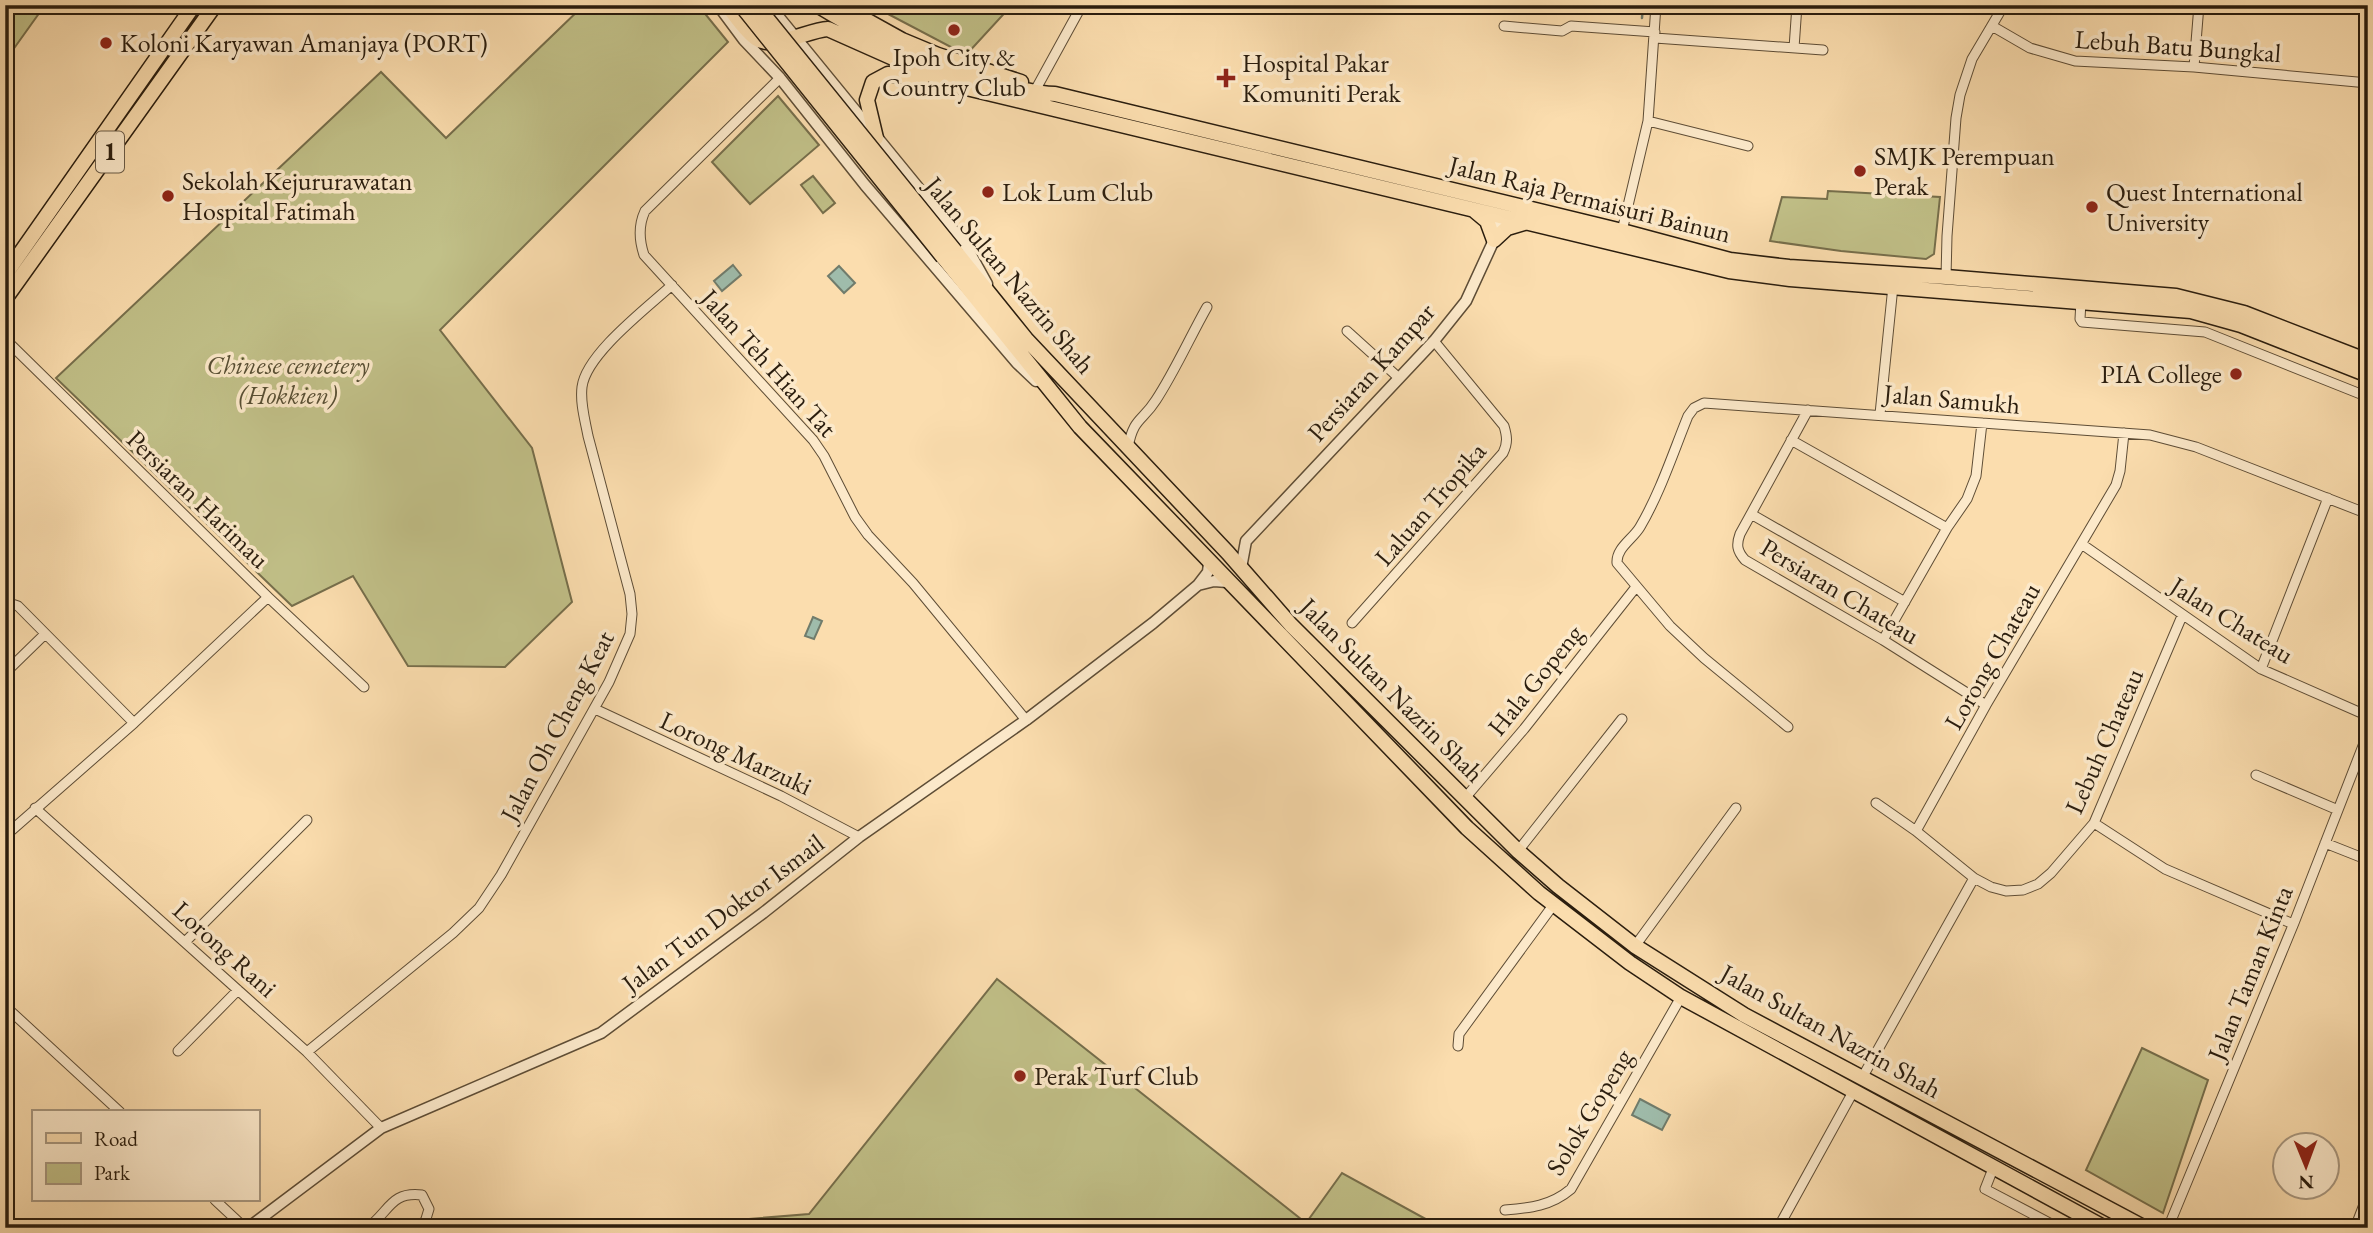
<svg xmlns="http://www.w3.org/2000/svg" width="2373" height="1233" viewBox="0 0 2373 1233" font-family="'EB Garamond',serif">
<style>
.green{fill:#c1c088;stroke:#766e4b;stroke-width:2}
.water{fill:#9fbcab;stroke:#707c6c;stroke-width:2}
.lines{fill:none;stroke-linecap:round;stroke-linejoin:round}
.stream{stroke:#707c6c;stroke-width:2.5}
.minor-casing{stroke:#5e4d36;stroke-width:11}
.tertiary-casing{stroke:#5e4d36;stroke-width:13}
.primary-casing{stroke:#2a1d0e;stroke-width:17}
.trunk-casing{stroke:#2a1d0e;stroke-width:17}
.minor{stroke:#fce9ca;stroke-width:9}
.tertiary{stroke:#fce9ca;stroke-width:10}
.primary{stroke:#fbddae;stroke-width:14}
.trunk{stroke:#fbddae;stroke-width:14}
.trunk-bridge-casing{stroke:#2a1d0e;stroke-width:17;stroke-linecap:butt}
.trunk-bridge{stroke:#fbddae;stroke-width:14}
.poi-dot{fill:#8f2418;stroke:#fce9ca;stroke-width:2.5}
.labels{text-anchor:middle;stroke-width:7;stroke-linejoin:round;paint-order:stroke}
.shield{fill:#fce9ca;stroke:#695a46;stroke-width:2}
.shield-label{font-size:24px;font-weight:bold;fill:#2a1d0e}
.poi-label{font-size:26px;fill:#2a1d0e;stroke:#fce9ca;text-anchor:start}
.street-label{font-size:26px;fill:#2a1d0e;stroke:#fce9ca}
.park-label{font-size:26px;font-style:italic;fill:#574e33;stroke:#fce9ca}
</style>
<rect width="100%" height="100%" fill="#fbddae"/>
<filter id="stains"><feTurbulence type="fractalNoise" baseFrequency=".00286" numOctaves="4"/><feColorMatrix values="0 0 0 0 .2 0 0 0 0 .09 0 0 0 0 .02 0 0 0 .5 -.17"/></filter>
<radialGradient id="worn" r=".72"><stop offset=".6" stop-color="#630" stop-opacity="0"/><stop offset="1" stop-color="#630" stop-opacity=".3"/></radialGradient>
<!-- green -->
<path class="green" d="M 5,5 L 45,5 L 5,61 Z
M 584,5 L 698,5 L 728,42 L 440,330 L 532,448 L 572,602 L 505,667 L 408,666 L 353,576 L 292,606 L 56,378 L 381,72 L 446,138 Z
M 871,5 L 1012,5 L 966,55 Z
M 778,96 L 819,145 L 750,204 L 712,162 Z
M 813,176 L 835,203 L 823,213 L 801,185 Z
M 1828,191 L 1940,197 L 1934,254 L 1926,259 L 1841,251 L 1770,241 L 1782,197 L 1827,199 Z
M 997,979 L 1306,1223 L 1342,1173 L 1442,1228 L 688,1228 L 712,1222 L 809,1214 Z
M 2142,1048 L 2208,1080 L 2163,1213 L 2086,1170 Z"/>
<!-- water -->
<path class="water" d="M 733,265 L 741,275 L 722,291 L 714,281 Z
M 839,266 L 855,283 L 844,293 L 828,276 Z
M 813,617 L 822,621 L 814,639 L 805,636 Z
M 1640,1099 L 1670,1115 L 1662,1130 L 1632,1115 Z"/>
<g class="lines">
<!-- stream -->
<path class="stream" d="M 1642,18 L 1643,5"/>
<defs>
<path id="minor" d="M 1504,26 L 1562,31 L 1571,26 L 1655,32
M 1992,26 L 2030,48 L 2075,61 L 2194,67 L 2368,83
M 1655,38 L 1823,50
M 1794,48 L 1797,5
M 2194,67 L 2199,5
M 780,78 L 645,211 C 638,226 639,240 644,255 L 813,440 L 824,456 L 855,517 L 868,535 L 913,583 L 1026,720
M 1037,87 L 1082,5
M 1648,121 L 1748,146
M 1622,231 L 1648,121 L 1656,5
M 1946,277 L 1947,236 L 1956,118 L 1960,95 L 1972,59 L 2004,5
M 2081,301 L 2080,319 L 2082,322 L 2205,332 L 2368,397
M 1347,331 L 1399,378
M 5,339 L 268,597 L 364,687
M 1808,410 L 1740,534 C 1736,545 1737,551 1745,560 L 1883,640 L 1986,705
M 1880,414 L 1893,286
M 2124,433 L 2120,471 L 2116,485 L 1986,705 L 1916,831 L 1974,878 L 1991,887 L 2006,891 L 2023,890 L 2038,884 L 2051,873 L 2094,823 L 2182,616
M 1791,440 L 1947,528
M 1128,447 C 1134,417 1142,422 1156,400 C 1175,371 1190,337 1207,307
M 1751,514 L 1905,602
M 2083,545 L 2261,669 L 2368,716
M 5,605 L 9,603 L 18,606 L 134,723
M 1352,623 L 1503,453 C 1508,443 1507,436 1504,426 L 1434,341
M 1883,640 L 1947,528 L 1967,499 L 1976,476 L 1982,423
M 2261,669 L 2328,498
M 5,673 L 45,634
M 595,709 L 781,796 L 859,837
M 1788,727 L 1704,658 L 1670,626 L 1617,563 C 1616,548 1633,539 1640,527 C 1660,493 1673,453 1688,416 L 1694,408 L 1704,403 L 2150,435 L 2196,447 L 2368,514
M 2256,775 L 2338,810
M 1465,798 L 1524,729 L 1636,587
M 1876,803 L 1916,831
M 35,808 L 307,1052 L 381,1128
M 2094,823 L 2165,869 L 2293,924
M 5,836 L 134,723 L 268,597
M 2325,843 L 2368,860
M 1518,851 L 1622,719
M 186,941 L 307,820
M 1635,946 L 1736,808
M 5,1006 L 120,1112
M 1458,1046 L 1459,1034 L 1554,904
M 178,1051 L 238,990
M 307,1052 L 453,933 L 479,908 L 501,875 L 609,682 L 630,634 L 632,614 L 630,594 L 588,436 C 585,420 580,403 582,387 C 586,354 647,308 672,285
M 1862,1078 L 1974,878
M 1994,1166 L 1985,1189 L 2059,1228
M 215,1200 L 245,1228
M 1505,1210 C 1530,1208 1551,1206 1571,1189 L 1681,997
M 367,1228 C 389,1213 390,1191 422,1195 L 429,1209 L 425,1222 L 414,1226 L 374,1223
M 1778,1228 L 1853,1092
M 2168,1228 L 2294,923 L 2368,733
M 2355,1228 L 2368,1194"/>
<path id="tertiary" d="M 718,5 L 744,40 L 780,78 L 865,185 L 1017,363 L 1036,381
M 769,5 L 966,246 L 987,284
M 1241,568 L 1246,541 L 1434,341 L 1466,301 L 1494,240 L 1500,215
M 1198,585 L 1214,581 L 1227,582
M 248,1228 L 381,1128 L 601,1033 L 763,913 L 859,837 L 1026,720 L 1153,623 L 1198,585 L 1208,572 L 1209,563"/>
<path id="primary" d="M 727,5 C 736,16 746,32 757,39 C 774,50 808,30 828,29 L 954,85 L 1729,271 L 1790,279 L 2191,311 L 2241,325 L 2368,375
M 817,5 C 878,42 941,73 1012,87 C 1026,90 1040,94 1055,94 L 1622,231 L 1730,260 L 1789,267 L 1946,277 L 2176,296 L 2244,313 L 2368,361
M 839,5 L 902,40 L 938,55 L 1021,82
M 876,138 L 867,100 L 873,82 L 888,74 L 922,79
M 1475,211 L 1487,221 L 1494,240 L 1507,228 L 1524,223
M 5,275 L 194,5
M 5,299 L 215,5"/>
<path id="trunk" d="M 955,251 L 1026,339 L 1228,553 L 1291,625 L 1518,851 L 1558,886 L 1635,946 L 1744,1015 L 2145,1228
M 943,257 L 1080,427 L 1467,828 L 1539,893 L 1630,963 L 1681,997 L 2105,1228"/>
</defs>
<!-- minor casing -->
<use href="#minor" class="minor-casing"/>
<!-- tertiary casing -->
<use href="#tertiary" class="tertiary-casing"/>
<!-- primary casing -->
<use href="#primary" class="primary-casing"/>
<!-- trunk casing -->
<use href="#trunk" class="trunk-casing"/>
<!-- minor -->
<use href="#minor" class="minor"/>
<!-- tertiary -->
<use href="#tertiary" class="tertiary"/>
<!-- primary -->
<use href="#primary" class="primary"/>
<!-- trunk -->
<use href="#trunk" class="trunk"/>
<defs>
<path id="trunk-bridge" d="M 741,5 L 943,257
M 756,5 L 955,251"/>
</defs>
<!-- trunk-bridge casing -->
<use href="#trunk-bridge" class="trunk-bridge-casing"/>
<!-- trunk-bridge -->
<use href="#trunk-bridge" class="trunk-bridge"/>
</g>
<!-- markers -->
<g class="poi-dot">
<circle cx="954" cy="30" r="7"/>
<circle cx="106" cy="43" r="7"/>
<path d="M1222.5 67.5h7v7h7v7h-7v7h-7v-7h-7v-7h7z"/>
<circle cx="1860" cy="171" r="7"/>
<circle cx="988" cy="192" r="7"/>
<circle cx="168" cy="196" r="7"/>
<circle cx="2092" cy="207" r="7"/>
<circle cx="2236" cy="374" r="7"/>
<circle cx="1020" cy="1076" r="7"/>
</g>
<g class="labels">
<!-- shield labels -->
<rect class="shield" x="96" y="131.5" width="28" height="41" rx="5"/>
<g class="shield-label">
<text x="110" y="160">1</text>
</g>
<!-- poi labels -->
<g class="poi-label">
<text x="120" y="52">Koloni Karyawan Amanjaya (PORT)</text>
<text x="954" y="66" text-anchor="middle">Ipoh City &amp;<tspan x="954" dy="30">Country Club</tspan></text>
<text x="1242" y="72">Hospital Pakar<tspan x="1242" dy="30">Komuniti Perak</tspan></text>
<text x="1874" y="165">SMJK Perempuan<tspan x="1874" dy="30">Perak</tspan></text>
<text x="182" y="190">Sekolah Kejururawatan<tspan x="182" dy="30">Hospital Fatimah</tspan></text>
<text x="1002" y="201">Lok Lum Club</text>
<text x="2106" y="201">Quest International<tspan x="2106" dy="30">University</tspan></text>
<text x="2222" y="383" text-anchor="end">PIA College</text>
<text x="1034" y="1085">Perak Turf Club</text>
</g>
<!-- street labels -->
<g class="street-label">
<text transform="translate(2178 46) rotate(4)" y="9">Lebuh Batu Bungkal</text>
<text transform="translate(1590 199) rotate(14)" y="9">Jalan Raja Permaisuri Bainun</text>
<text transform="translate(1010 275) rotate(50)" y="9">Jalan Sultan Nazrin Shah</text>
<text transform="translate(769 363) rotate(48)" y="9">Jalan Teh Hian Tat</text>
<text transform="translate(1371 372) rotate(-48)" y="9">Persiaran Kampar</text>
<text transform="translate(1952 399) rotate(5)" y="9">Jalan Samukh</text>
<text transform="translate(198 499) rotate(44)" y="9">Persiaran Harimau</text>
<text transform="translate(1430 504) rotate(-49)" y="9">Laluan Tropika</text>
<text transform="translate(1840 591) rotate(31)" y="9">Persiaran Chateau</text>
<text transform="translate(2232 620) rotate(32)" y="9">Jalan Chateau</text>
<text transform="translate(1992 656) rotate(-60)" y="9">Lorong Chateau</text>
<text transform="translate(1535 680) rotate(-51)" y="9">Hala Gopeng</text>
<text transform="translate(1392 690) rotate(45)" y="9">Jalan Sultan Nazrin Shah</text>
<text transform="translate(557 726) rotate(-62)" y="9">Jalan Oh Cheng Keat</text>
<text transform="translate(2104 741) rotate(-66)" y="9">Lebuh Chateau</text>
<text transform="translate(736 753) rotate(25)" y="9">Lorong Marzuki</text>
<text transform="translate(723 913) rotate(-37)" y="9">Jalan Tun Doktor Ismail</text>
<text transform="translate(225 949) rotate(42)" y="9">Lorong Rani</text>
<text transform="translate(2250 973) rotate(-68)" y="9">Jalan Taman Kinta</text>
<text transform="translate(1831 1031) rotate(29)" y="9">Jalan Sultan Nazrin Shah</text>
<text transform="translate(1589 1112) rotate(-59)" y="9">Solok Gopeng</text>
</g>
<!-- park labels -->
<g class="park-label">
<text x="288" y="374">Chinese cemetery<tspan x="288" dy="30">(Hokkien)</tspan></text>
</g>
</g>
<!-- margin -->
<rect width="2373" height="1233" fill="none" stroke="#fbddae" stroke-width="28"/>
<rect x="7" y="7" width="2359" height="1219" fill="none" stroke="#2a1d0e" stroke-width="3.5"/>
<rect x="14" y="14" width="2345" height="1205" fill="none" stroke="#2a1d0e" stroke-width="2"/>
<!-- legend -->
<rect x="32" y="1110" width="228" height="91" fill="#fce9ca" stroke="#a8977f" stroke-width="2"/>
<rect x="46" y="1133" width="35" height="10" fill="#fbddae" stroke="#a8977f" stroke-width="2"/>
<text x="94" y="1146" font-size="21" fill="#2a1d0e">Road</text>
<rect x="46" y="1163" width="35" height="21" fill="#c1c088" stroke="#a8977f" stroke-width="2"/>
<text x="94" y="1180" font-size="21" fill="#2a1d0e">Park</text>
<!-- north arrow -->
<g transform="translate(2306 1166) rotate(179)"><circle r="33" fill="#fce9ca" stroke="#a8977f" stroke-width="2"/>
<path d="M0-5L12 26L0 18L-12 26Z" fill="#8f2418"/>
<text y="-10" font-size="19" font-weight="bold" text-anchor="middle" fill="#2a1d0e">N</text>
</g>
<rect width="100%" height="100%" filter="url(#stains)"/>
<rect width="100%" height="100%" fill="url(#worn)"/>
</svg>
